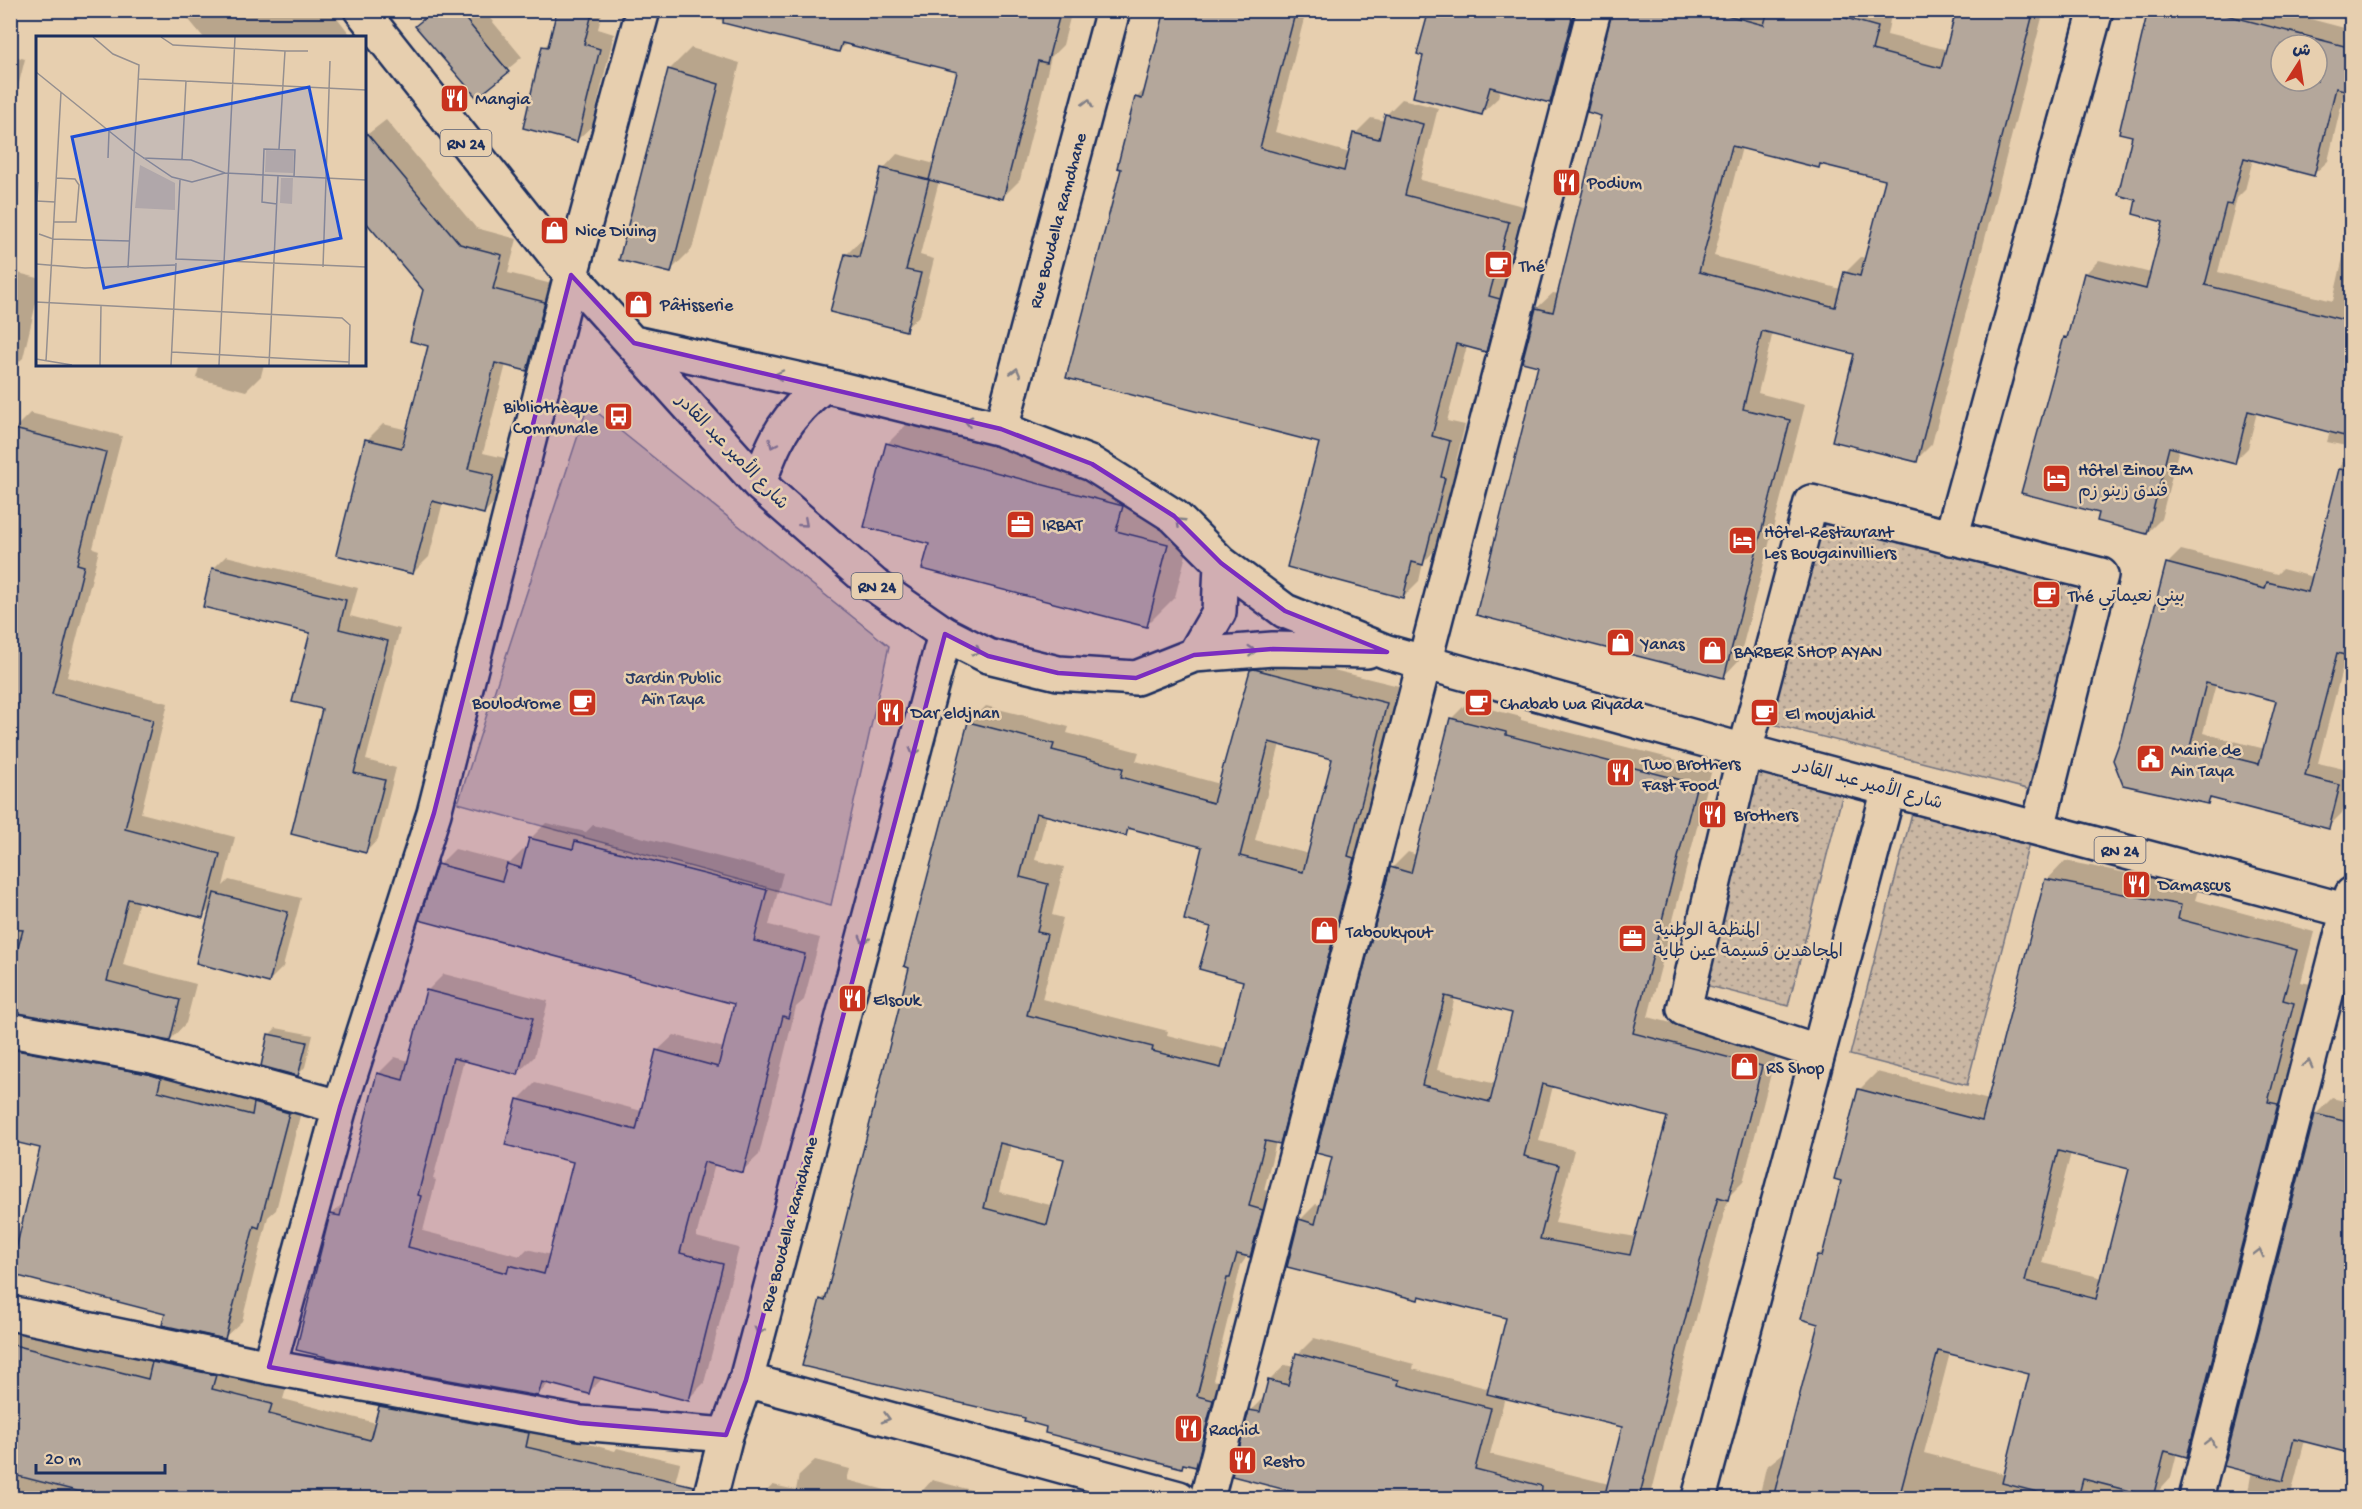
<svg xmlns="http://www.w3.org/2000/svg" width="2362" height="1509" viewBox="0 0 2362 1509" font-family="'Gochi Hand','Playpen Sans Arabic',sans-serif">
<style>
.grass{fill:url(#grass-dots);stroke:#727380;stroke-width:1.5}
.green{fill:#cab7a3;stroke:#727380;stroke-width:1.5}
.shadow{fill:#0003;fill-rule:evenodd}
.building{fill:#b4a79b;stroke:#1b2f5e;stroke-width:1.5;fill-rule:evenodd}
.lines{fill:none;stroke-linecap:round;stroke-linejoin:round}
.street-casing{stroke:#1b2f5e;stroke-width:38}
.secondary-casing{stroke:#1b2f5e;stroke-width:38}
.primary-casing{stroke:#1b2f5e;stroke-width:38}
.street{stroke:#e7cfaf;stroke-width:33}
.secondary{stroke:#e7cfaf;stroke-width:33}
.primary{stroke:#e7cfaf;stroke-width:33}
.oneway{stroke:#817f86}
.marked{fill:#7b2cbf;fill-opacity:0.2;stroke:#7b2cbf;stroke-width:4.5;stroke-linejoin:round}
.labels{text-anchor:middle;stroke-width:5;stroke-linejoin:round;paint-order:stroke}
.shield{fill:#e7cfaf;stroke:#585f76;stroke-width:1.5}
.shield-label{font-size:16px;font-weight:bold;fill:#1b2f5e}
.poi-label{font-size:18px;fill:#1b2f5e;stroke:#e7cfaf;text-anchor:start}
.street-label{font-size:18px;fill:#1b2f5e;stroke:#e7cfaf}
.park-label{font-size:18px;fill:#2c3d65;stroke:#e7cfaf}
.inset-road{fill:none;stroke:#958f8f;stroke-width:1.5}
.view{fill:#1d4ed8;fill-opacity:0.15;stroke:#1d4ed8;stroke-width:3}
.inset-edge{fill:none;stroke:#1b2f5e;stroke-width:3}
</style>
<defs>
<pattern id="grass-dots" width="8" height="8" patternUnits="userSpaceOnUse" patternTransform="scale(1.5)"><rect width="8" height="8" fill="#cab7a3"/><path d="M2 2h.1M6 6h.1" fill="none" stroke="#a39588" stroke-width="1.8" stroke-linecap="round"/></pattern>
</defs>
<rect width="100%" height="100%" fill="#e7cfaf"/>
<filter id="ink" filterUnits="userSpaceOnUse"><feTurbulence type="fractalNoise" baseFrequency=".0167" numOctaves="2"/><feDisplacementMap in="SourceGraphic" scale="12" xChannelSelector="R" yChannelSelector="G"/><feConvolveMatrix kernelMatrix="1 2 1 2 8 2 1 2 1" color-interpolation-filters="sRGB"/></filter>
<g filter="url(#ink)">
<!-- grass -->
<path class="grass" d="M 1820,520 L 2087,587 L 2035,791 L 1768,723 Z
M 1752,765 L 1844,789 L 1788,1006 L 1697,983 Z
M 1912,813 L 2029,843 L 1967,1085 L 1850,1055 Z"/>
<!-- green -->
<path class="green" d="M 588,405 L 889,646 L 831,905 L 458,803 Z"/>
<!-- shadow -->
<path class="shadow" d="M 181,10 L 331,10 L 353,38 L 204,38 Z
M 415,10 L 483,10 L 522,57 L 477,96 Z
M 559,10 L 603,10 L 598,29 L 614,34 L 592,126 L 577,140 L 544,47 L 552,39 Z
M 682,10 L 1072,10 L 1063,45 L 1051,57 L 1020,180 L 1003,197 L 939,181 L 920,255 L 934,259 L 920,315 L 905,329 L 846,255 L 861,240 L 864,241 L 883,169 L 897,154 L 935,164 L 959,71 L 847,43 L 839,51 Z
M 1166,10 L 1311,10 L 1304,19 L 1275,132 L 1350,153 L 1355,134 L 1371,118 L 1385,121 L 1386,115 L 1402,99 L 1438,108 L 1420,180 L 1523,206 L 1504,281 L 1514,283 L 1501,335 L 1485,350 L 1467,346 L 1447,421 L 1465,425 L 1456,461 L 1460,462 L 1438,547 L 1423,563 L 1419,581 L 1403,597 L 1321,442 L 1123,168 L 1136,98 L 1146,88 Z
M 1428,10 L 1585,10 L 1566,85 L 1550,101 L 1500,88 L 1498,98 L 1482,113 L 1425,55 Z
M 1614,10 L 1892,10 L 1887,35 L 1948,50 L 1958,10 L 2044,10 L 1932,444 L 1916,460 L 1856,353 L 1773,332 L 1758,393 L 1805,405 L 1739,660 L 1724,676 L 1539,365 L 1537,308 L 1553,293 L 1559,294 L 1603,115 ZM 1742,147 L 1818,167 L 1822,163 L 1887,179 L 1866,258 L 1861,257 L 1845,273 L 1841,289 L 1714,256 Z
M 2150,10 L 2276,10 L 2352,30 L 2352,91 L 2345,89 L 2328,161 L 2314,174 L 2253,159 L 2245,190 L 2237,198 L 2218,272 L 2333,301 L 2352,218 L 2352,655 L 2346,654 L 2318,763 L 2352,771 L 2352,777 L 2342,813 L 2328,827 L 2213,798 L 2208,802 L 2123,738 L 2167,564 L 2181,550 L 2277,574 L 2282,569 L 2313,577 L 2346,446 L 2327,442 L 2330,431 L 2257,412 L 2248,448 L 2234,462 L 2179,448 L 2161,519 L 2147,533 L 2101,512 L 2065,337 L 2070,332 L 2085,274 L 2099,260 L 2151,273 L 2165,220 L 2138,199 L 2134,135 ZM 2281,45 L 2317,45 L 2317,81 L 2281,81 ZM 2216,684 L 2277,700 L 2265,749 L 2203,733 Z
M 691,48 L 740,63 L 692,249 L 670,271 L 669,70 Z
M 10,55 L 25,59 L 14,103 L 10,106 Z
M 386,120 L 476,228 L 517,239 L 508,273 L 560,286 L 543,353 L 527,370 L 506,364 L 483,453 L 509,459 L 500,496 L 484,513 L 443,502 L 429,557 L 413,573 L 367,440 L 383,424 L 408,430 L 446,315 L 364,137 Z
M 10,271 L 38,278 L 38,295 L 23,358 L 10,370 Z
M 200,364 L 264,364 L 261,376 L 246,391 L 196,378 Z
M 30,413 L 122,436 L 93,548 L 99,550 L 67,677 L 168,703 L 141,813 L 235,837 L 223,886 L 229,880 L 301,898 L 283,967 L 269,981 L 211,908 L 202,916 L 139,900 L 123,965 L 196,984 L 186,1023 L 170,1040 L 10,1010 L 10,442 L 14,429 Z
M 915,416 L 1150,478 L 1144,503 L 1196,516 L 1175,597 L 1147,625 L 931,543 L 887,444 Z
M 226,556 L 358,588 L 350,616 L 400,629 L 366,760 L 396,768 L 378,839 L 366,852 L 324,708 L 312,631 L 214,568 Z
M 1268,654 L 1403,687 L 1296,1126 L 1279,1143 L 1276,1142 L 1264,1190 L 1278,1194 L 1266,1239 L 1248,1255 L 1241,1265 L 1213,1380 L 1229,1384 L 1212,1449 L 1195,1465 L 1185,1463 L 1181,1467 L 1027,1417 L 821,1300 L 829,1292 L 970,722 L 986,706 L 1069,727 L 1067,733 L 1139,752 L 1136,761 L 1220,784 L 1252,670 ZM 1280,744 L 1333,757 L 1309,854 L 1255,840 ZM 1047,814 L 1125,834 L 1132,828 L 1204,846 L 1213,926 L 1245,980 L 1227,1050 L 1167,1035 L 1168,1031 L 1042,999 L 1063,918 L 1052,915 L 1064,867 L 1035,860 ZM 1011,1144 L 1066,1158 L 1054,1206 L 999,1192 Z
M 1467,703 L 1521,717 L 1521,720 L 1712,769 L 1648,1017 L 1777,1050 L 1743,1182 L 1729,1196 L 1713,1252 L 1651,1495 L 1656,1496 L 1656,1498 L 1324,1498 L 1234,1475 L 1251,1410 L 1265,1396 L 1269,1381 L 1285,1365 L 1294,1367 L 1298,1354 L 1314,1338 L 1414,1364 L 1413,1369 L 1490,1389 L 1508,1317 L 1421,1295 L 1417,1298 L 1300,1220 L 1316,1204 L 1321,1206 L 1334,1156 L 1392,868 L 1408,852 L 1417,855 L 1451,719 ZM 1455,997 L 1514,1012 L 1496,1084 L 1437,1070 ZM 1553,1086 L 1669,1116 L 1636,1237 L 1555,1223 L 1574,1150 L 1539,1141 ZM 1505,1397 L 1624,1426 L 1609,1484 L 1490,1454 Z
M 546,823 L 586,832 L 593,825 L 783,873 L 769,925 L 820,938 L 804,1000 L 796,1007 L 759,1155 L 742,1171 L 715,1164 L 696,1237 L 739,1248 L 704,1383 L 688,1399 L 603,1378 L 589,1392 L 550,1382 L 538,1395 L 332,1214 L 346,1200 L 378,1074 L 395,1057 L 409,1061 L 428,990 L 444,974 L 548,1001 L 534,1057 L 518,1073 L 464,1060 L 433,1179 L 436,1180 L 423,1231 L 520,1256 L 527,1249 L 551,1255 L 575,1161 L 518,1100 L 535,1083 L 642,1111 L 657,1051 L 674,1035 L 724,1048 L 736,1003 L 439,865 L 455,849 L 510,863 L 524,849 L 527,849 L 530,839 Z
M 2065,861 L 2199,887 L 2195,900 L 2314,932 L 2301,982 L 2311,984 L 2286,1084 L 2296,1086 L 2205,1437 L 2187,1455 L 2177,1453 L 2171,1477 L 2152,1498 L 1759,1498 L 1766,1467 L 1787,1450 L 1820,1322 L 1818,1255 L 1826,1247 L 1843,1180 L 1859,1090 L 1877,1072 L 1989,1100 L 2047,880 ZM 2071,1153 L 2131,1168 L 2103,1278 L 2042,1263 ZM 1950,1353 L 2031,1373 L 2005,1474 L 1924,1453 Z
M 10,1022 L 305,1096 L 276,1210 L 268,1217 L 242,1321 L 225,1337 L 166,1313 L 42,1147 L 10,1139 Z
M 276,1028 L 313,1035 L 305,1067 L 298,1075 L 269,1035 Z
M 2332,1098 L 2352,1103 L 2352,1443 L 2344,1450 L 2305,1440 L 2290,1498 L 2247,1498 L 2316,1114 Z
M 10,1325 L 155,1362 L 169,1347 L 227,1374 L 286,1389 L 283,1399 L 376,1423 L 381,1407 L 396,1391 L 615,1451 L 617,1448 L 680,1463 L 671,1498 L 436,1498 L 418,1494 L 416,1498 L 10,1498 Z
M 815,1460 L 850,1469 L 847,1480 L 916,1498 L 932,1480 L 1002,1498 L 759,1498 L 773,1485 L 796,1490 L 799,1475 Z"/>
<!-- building -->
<path class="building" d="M 435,10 L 458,10 L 509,72 L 477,98 L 415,26 Z
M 557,10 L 593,10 L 584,44 L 600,49 L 577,142 L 523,128 L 542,46 L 548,47 Z
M 724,10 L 1061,10 L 1047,63 L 1038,61 L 1003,199 L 929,180 L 957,72 L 842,43 L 839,52 L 723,23 Z
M 1165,10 L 1296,10 L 1260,148 L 1344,171 L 1353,133 L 1379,139 L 1385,114 L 1423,124 L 1405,195 L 1509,222 L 1489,296 L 1500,299 L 1486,352 L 1456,344 L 1432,436 L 1450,441 L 1441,477 L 1445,478 L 1423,565 L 1412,562 L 1403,598 L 1287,567 L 1319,443 L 1066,378 L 1121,169 L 1117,168 L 1135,97 L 1142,99 Z
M 1429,10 L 1574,10 L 1550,103 L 1490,87 L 1482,115 L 1413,97 L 1423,56 L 1417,54 Z
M 1612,10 L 1708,10 L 1764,25 L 1768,10 L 1817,10 L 1878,27 L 1872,50 L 1941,68 L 1956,10 L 2034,10 L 1917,462 L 1832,441 L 1854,354 L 1762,331 L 1743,409 L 1790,420 L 1724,678 L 1476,615 L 1538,366 L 1522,362 L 1536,308 L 1553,312 L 1601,116 L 1587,112 ZM 1732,146 L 1819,168 L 1820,164 L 1885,180 L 1860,276 L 1844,272 L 1835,307 L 1699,272 Z
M 2148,10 L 2207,10 L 2352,48 L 2352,92 L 2336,88 L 2314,176 L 2244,158 L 2231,205 L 2226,204 L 2205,285 L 2352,322 L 2352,438 L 2248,411 L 2235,464 L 2169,447 L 2147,534 L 2097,521 L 2099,513 L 2021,493 L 2064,337 L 2067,338 L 2084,273 L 2146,289 L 2163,222 L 2133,214 L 2136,200 L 2118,195 L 2132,136 L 2119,133 ZM 2281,45 L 2317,45 L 2317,81 L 2281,81 Z
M 668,69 L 719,84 L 671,273 L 619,260 Z
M 364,130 L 460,244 L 502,255 L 493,289 L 545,302 L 527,371 L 495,363 L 468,469 L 494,475 L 484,514 L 432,501 L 413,574 L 336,555 L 365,439 L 402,448 L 428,346 L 410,341 L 423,290 L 364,220 Z
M 881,168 L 929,180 L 906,270 L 921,273 L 906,331 L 830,312 L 845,254 L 859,257 Z
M 10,428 L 106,452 L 77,564 L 84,566 L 52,694 L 153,720 L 125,829 L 220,854 L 203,918 L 128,899 L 107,981 L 180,1000 L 170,1041 L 10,1012 L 10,977 L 23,930 L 10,929 Z
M 886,443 L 1123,506 L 1116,531 L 1168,544 L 1147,627 L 922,569 L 929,544 L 864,527 Z
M 2339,469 L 2352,471 L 2352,657 L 2337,653 L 2305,776 L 2340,785 L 2329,829 L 2210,798 L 2208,804 L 2123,785 L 2113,760 L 2121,738 L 2166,563 L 2265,589 L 2267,582 L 2308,592 ZM 2206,683 L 2276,701 L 2259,764 L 2190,747 Z
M 212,568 L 346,600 L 339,629 L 388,641 L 354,773 L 385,780 L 366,853 L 291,834 L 322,709 L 292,702 L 310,633 L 203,607 Z
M 1254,669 L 1387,703 L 1348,856 L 1354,858 L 1280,1144 L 1265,1141 L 1249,1206 L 1263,1210 L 1250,1257 L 1237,1254 L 1230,1278 L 1227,1278 L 1197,1396 L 1213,1400 L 1196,1467 L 1183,1464 L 1182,1468 L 1045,1433 L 1046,1427 L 1024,1421 L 1025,1418 L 802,1366 L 820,1299 L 825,1301 L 909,968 L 904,966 L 968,722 L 1054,744 L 1052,750 L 1123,768 L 1121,777 L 1213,803 L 1250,670 ZM 1269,742 L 1332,759 L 1303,872 L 1240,856 ZM 1036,813 L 1126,836 L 1128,828 L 1202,847 L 1184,920 L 1211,927 L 1199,969 L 1243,981 L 1221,1068 L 1152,1051 L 1153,1047 L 1027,1015 L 1047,934 L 1037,932 L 1048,884 L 1020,877 ZM 1000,1143 L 1064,1159 L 1047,1225 L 984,1208 Z
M 1450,718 L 1506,732 L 1506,735 L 1697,784 L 1633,1033 L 1762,1066 L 1728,1200 L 1718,1197 L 1698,1269 L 1639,1498 L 1604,1498 L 1622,1427 L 1487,1394 L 1506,1318 L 1419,1296 L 1418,1300 L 1287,1267 L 1299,1219 L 1315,1224 L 1332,1157 L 1316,1153 L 1390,867 L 1411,873 ZM 1445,996 L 1512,1013 L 1490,1102 L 1422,1085 ZM 1542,1084 L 1667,1117 L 1630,1255 L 1540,1239 L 1559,1165 L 1524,1156 Z
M 529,838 L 573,849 L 575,841 L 767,890 L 754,941 L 805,954 L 788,1018 L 783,1016 L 743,1173 L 704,1162 L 680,1253 L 723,1264 L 689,1401 L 594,1377 L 589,1394 L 542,1382 L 538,1396 L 339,1360 L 296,1350 L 330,1214 L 340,1216 L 377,1073 L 403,1080 L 426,990 L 533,1018 L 518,1075 L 453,1058 L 418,1195 L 421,1196 L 408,1247 L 507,1273 L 509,1265 L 544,1274 L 573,1162 L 505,1145 L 517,1099 L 636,1130 L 656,1050 L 718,1067 L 734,1004 L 419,920 L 437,864 L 502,881 L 507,864 L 521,868 Z
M 2045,879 L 2181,905 L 2178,919 L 2297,950 L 2283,1000 L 2294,1003 L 2268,1102 L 2278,1104 L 2187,1457 L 2165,1451 L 2153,1497 L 2083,1479 L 2078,1498 L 2060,1498 L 2002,1483 L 2029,1374 L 1938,1351 L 1899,1498 L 1773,1498 L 1818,1324 L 1801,1319 L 1817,1255 L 1822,1256 L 1841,1181 L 1834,1179 L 1858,1089 L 1982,1121 ZM 2058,1151 L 2129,1169 L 2096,1299 L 2025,1281 Z
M 214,893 L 288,912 L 269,983 L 196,963 Z
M 268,1034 L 307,1042 L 298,1076 L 261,1066 Z
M 10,1049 L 148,1074 L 161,1078 L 158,1091 L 252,1115 L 254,1103 L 289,1113 L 259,1228 L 254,1226 L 225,1339 L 162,1325 L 165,1314 L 10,1274 L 40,1148 L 10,1141 Z
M 2315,1114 L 2352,1123 L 2352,1425 L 2345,1452 L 2294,1439 L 2283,1481 L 2224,1466 Z
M 10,1344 L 148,1379 L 152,1362 L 216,1375 L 212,1389 L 272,1404 L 269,1414 L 370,1440 L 379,1406 L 529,1433 L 526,1447 L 694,1486 L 692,1498 L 104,1498 L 10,1474 Z
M 1296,1353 L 1399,1380 L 1398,1385 L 1491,1408 L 1475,1469 L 1542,1486 L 1541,1498 L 1317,1498 L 1232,1476 L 1249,1410 L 1260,1412 L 1268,1380 L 1288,1385 Z"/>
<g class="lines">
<defs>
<g id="street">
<path id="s1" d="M 1001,429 L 1113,10"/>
<path d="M 1951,538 L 2096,10"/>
<path d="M 945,634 L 746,1380 L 1179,1498"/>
<path d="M 10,1030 L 152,1056 L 340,1107"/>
<path d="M 1817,1052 L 1684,1009 L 1745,751 L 1811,502 L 2101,575 L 2038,828"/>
<path d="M 10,1313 L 269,1367 L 580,1423 L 726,1435"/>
<path d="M 269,1367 L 340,1107 L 434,813 L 571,275 L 643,10"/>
<path d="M 710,1498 L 726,1435 L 746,1380"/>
<path d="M 1207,1498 L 1594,10"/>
<path d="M 2196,1498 L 2352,894"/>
</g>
<path id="secondary" d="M 1699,1498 L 1889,789"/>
<path id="primary" d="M 361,10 L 571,275 L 759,484 L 873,584 L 945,634 L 988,656 L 1058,673 L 1136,678 L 1194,655 L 1273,649 L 1367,651
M 634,343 L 824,385 L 1001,429 L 1092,464 L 1174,516 L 1221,563 L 1285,611 L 1387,652 L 1745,751 L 2352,912
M 759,484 C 774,438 787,415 824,385
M 1194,655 L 1219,612 L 1221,563"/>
</defs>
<!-- street casing -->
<use href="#street" class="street-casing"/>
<!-- secondary casing -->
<use href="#secondary" class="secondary-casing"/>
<!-- primary casing -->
<use href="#primary" class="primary-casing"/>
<!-- street -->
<use href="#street" class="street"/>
<!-- secondary -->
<use href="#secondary" class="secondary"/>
<!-- primary -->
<use href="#primary" class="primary"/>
</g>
<!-- one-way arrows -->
<defs><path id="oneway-chevron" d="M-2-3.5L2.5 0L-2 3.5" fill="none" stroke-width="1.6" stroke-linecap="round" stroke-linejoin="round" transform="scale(1.5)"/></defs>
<g class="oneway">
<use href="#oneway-chevron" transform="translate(1088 103) rotate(-75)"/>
<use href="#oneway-chevron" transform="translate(1016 372) rotate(-75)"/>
<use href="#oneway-chevron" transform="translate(779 375) rotate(-168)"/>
<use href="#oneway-chevron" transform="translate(968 421) rotate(-166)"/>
<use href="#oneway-chevron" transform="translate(773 444) rotate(115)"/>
<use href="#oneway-chevron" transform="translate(1180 522) rotate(-136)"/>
<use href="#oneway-chevron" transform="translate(804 523) rotate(41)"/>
<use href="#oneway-chevron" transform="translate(977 651) rotate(27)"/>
<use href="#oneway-chevron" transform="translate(1252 651) rotate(-4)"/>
<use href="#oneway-chevron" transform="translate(914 752) rotate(105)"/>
<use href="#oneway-chevron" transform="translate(864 940) rotate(105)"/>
<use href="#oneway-chevron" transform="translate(2308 1064) rotate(-76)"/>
<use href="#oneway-chevron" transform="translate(2259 1253) rotate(-76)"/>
<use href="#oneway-chevron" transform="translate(759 1331) rotate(105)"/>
<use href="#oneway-chevron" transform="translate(886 1418) rotate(15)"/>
<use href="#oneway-chevron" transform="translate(2210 1442) rotate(-76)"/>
</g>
</g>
<!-- marked area -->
<path class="marked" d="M 571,275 L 634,343 L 1001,429 L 1092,464 L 1174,516 L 1221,563 L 1285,611 L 1387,652 L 1273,649 L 1194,655 L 1136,678 L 1058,673 L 988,656 L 945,634 L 746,1380 L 726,1435 L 580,1423 L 269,1367 L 340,1107 L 434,813 Z"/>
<!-- icons -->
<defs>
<symbol id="restaurant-square" viewBox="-11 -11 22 22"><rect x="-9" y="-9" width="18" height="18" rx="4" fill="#c8321e" stroke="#e7cfaf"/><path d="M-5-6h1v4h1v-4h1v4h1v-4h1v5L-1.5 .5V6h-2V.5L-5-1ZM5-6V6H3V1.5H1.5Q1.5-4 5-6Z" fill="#fff"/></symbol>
<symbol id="shop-square" viewBox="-11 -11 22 22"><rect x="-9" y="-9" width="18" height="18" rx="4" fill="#c8321e" stroke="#e7cfaf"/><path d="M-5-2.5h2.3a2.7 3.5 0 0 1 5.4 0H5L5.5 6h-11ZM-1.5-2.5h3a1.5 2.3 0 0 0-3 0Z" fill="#fff"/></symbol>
<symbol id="cafe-square" viewBox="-11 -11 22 22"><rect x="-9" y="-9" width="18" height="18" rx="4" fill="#c8321e" stroke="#e7cfaf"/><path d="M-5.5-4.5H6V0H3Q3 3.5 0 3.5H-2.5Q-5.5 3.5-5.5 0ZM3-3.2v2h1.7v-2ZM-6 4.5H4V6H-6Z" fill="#fff"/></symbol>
<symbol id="bus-square" viewBox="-11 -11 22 22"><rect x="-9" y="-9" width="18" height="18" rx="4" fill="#c8321e" stroke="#e7cfaf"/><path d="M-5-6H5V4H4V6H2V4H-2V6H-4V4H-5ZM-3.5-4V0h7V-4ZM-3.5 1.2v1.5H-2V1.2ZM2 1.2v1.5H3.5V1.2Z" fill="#fff"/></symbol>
<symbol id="hotel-square" viewBox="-11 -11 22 22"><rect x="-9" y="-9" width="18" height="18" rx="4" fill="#c8321e" stroke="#e7cfaf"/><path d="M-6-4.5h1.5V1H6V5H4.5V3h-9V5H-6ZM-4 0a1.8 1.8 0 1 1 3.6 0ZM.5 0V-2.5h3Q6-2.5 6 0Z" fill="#fff"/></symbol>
<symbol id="office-square" viewBox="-11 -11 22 22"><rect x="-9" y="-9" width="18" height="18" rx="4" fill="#c8321e" stroke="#e7cfaf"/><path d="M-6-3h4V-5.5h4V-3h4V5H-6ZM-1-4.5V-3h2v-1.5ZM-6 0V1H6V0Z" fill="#fff"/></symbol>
<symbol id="civic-square" viewBox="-11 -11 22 22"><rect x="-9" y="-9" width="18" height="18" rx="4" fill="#c8321e" stroke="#e7cfaf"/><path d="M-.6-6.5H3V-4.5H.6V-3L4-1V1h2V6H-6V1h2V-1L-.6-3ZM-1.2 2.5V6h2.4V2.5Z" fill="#fff"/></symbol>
</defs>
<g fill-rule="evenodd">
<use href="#restaurant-square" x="438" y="82" width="33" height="33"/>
<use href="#restaurant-square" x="1550" y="166" width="33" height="33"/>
<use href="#shop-square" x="538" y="214" width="33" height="33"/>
<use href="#cafe-square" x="1482" y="248" width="33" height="33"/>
<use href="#shop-square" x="622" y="288" width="33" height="33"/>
<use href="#bus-square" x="602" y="400" width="33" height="33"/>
<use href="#hotel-square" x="2040" y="462" width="33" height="33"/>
<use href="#office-square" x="1004" y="508" width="33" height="33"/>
<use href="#hotel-square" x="1726" y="524" width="33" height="33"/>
<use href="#cafe-square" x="2030" y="578" width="33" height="33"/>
<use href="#shop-square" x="1604" y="626" width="33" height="33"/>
<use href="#shop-square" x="1696" y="634" width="33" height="33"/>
<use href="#cafe-square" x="566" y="686" width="33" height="33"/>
<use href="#cafe-square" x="1462" y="686" width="33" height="33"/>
<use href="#restaurant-square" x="874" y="696" width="33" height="33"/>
<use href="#cafe-square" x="1748" y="696" width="33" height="33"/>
<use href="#civic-square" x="2134" y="742" width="33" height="33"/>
<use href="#restaurant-square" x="1604" y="756" width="33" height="33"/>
<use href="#restaurant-square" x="1696" y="798" width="33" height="33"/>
<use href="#restaurant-square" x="2120" y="868" width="33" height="33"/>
<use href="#shop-square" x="1308" y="914" width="33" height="33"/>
<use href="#office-square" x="1616" y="922" width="33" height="33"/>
<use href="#restaurant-square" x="836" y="982" width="33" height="33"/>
<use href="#shop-square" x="1728" y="1050" width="33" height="33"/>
<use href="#restaurant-square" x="1172" y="1412" width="33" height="33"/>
<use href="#restaurant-square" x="1226" y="1444" width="33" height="33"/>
</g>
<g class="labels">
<!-- shield labels -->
<g class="shield">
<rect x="440.5" y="130" width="51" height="26" rx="4.5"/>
<rect x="851.5" y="573" width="51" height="26" rx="4.5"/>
<rect x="2094.5" y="837" width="51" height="26" rx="4.5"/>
</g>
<g class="shield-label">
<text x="466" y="149">RN 24</text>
<text x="877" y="592">RN 24</text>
<text x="2120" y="856">RN 24</text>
</g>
<!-- poi labels -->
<g class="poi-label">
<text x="475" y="104">Mangia</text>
<text x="1587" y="188">Podium</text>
<text x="575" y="236">Nice Diving</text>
<text x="1519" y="271">Thé</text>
<text x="660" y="310">Pâtisserie</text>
<text x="598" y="412" text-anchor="end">Bibliothèque<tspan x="598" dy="21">Communale</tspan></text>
<text x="2078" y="475">Hôtel Zinou ZM<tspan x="2078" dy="21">فندق زينو زم</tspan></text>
<text x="1042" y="530">IRBAT</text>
<text x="1764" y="537">Hôtel-Restaurant<tspan x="1764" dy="21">Les Bougainvilliers</tspan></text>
<text x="2068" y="601">Thé بيني نعيماتي</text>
<text x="1641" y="649">Yanas</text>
<text x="1734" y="657">BARBER SHOP AYAN</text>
<text x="561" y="708" text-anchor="end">Boulodrome</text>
<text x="1500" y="709">Chabab wa Riyada</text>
<text x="911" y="718">Dar eldjnan</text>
<text x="1785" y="719">El moujahid</text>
<text x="2171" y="755">Mairie de<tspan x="2171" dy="21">Ain Taya</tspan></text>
<text x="1642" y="769">Two Brothers<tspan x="1642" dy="21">Fast Food</tspan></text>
<text x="1734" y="820">Brothers</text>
<text x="2158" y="890">Damascus</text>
<text x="1654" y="935">المنظمة الوطنية<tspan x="1654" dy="21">المجاهدين قسيمة عين طاية</tspan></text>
<text x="1346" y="937">Taboukyout</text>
<text x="873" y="1005">Elsouk</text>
<text x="1766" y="1073">RS Shop</text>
<text x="1209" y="1435">Rachid</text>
<text x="1263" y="1466">Resto</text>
</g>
<!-- street labels -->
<g class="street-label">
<text dy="6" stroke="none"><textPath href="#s1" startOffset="216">Rue Boudella Ramdhane</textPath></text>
<text transform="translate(733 451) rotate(46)" y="6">شارع الأمير عبد القادر</text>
<text transform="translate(1869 783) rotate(15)" y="6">شارع الأمير عبد القادر</text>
<text transform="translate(788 1224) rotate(-75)" y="6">Rue Boudella Ramdhane</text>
</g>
<!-- park labels -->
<g class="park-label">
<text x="673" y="683">Jardin Public<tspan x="673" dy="21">Aïn Taya</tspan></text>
</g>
</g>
<!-- overview -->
<g transform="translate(36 36)">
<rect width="330" height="330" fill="#e7cfaf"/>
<path d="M 230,114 L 258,115 L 257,137 L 229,136 ZM 245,142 L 257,142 L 256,168 L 244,167 Z" fill="#cab7a3"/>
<path d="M 104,129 L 139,147 L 139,174 L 99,172 Z" fill="#cab7a3"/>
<path class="inset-road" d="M 57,1 L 77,18 L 103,29 L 92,232M 125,1 L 137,9 L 249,15 L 243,113M 249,15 L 272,15M 0,36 L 99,116 L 136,141 L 156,146 L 189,137M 103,43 L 150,45M 72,122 L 73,95M 107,122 L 155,124 L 189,137 L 330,144M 146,123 L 150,45 L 330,54M 144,144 L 140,223 L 330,231M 0,165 L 19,166M 1,165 L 2,146M 241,168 L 226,166 L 228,113 L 259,114 L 258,141M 18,186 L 40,186 L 43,149 L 39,143 L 20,142M 3,198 L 17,203 L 94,205M 0,228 L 49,232 L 139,229M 287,231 L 294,25M 0,266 L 306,282 L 314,289 L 313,329M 136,316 L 313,326M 0,323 L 36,329M 10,325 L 25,56M 64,329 L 65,269M 135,329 L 140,227M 183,329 L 199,1M 233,329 L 242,140"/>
<path class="view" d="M 273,51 L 305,202 L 68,252 L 36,101 Z"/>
<rect width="330" height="330" class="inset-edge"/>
</g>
<!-- margin -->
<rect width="2362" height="1509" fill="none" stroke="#e7cfaf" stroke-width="36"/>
<rect x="18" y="18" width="2326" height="1473" fill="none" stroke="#1b2f5e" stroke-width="2" filter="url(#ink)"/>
<!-- north arrow -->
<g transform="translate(2299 63) rotate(12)"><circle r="28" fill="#e7cfaf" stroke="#958f8f" stroke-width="1.5"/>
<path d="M0-4.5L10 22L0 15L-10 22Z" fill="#c8321e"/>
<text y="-9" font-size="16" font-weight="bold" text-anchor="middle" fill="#1b2f5e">ش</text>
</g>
<!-- scale -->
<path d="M36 1464v9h129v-9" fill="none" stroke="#1b2f5e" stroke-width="3"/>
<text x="45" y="1464" font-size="18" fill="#1b2f5e" stroke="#e7cfaf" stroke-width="4.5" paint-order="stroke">20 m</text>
</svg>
